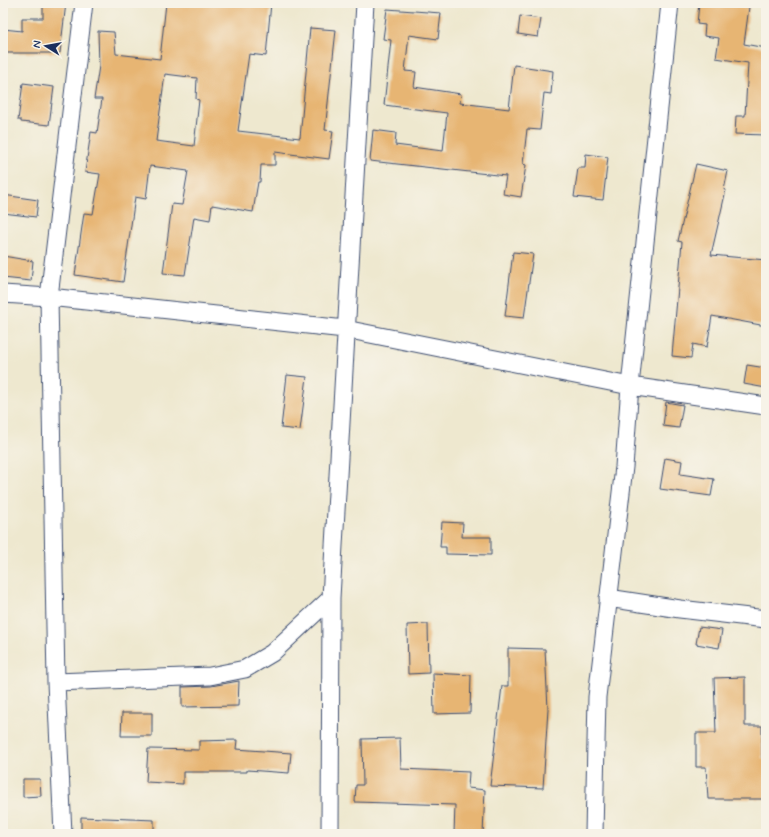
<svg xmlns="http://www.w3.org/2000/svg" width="769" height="837" viewBox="0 0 769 837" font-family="Mynerve,sans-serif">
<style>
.building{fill:#e7b573;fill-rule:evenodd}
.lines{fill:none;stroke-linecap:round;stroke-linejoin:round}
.minor-casing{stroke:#3b4b6f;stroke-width:19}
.minor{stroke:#fff;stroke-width:17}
</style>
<rect width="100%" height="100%" fill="#f7f3e8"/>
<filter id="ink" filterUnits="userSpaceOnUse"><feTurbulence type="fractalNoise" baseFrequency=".025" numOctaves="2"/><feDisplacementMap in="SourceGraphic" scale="8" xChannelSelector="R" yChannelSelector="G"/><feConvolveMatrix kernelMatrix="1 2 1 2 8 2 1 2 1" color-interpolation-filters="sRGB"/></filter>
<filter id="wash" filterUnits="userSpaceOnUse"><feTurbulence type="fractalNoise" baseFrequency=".012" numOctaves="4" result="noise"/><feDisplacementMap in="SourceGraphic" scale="16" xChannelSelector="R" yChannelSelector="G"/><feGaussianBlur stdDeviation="0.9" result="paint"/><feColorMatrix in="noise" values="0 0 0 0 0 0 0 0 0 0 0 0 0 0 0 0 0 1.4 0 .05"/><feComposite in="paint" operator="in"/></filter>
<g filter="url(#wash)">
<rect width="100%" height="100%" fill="#eee8cf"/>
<g id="blocks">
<!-- building -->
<path class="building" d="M 43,3 L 66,3 L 60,53 L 3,53 L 3,29 L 22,31 L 22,18 L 43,18 Z
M 166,3 L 271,3 L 266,56 L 249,54 L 238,131 L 300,138 L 310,28 L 336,30 L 325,130 L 333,131 L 329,159 L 275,152 L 275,165 L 261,165 L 260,182 L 258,182 L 253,212 L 212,205 L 210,220 L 194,217 L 185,275 L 163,273 L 172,204 L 182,205 L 188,171 L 150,166 L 146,199 L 135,197 L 123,282 L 75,275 L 84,213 L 93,214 L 100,174 L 85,172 L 91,132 L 97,133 L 102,99 L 94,99 L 99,66 L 98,31 L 114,32 L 116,54 L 160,59 ZM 165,74 L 197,78 L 196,99 L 199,100 L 194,146 L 156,141 Z
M 699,3 L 718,3 L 749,7 L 744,44 L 766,48 L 766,135 L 735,134 L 736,116 L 745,116 L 748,63 L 716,58 L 719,38 L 704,36 L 705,25 L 697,24 Z
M 387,9 L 441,13 L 438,39 L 409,35 L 405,71 L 416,72 L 414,87 L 461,94 L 460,103 L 509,109 L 514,65 L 553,71 L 551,94 L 544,93 L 540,130 L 527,129 L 523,164 L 526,165 L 521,197 L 503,194 L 506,176 L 370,161 L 373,130 L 396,133 L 395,145 L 443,151 L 447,113 L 384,105 L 391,40 L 383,39 Z
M 520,16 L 541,19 L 538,37 L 518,34 Z
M 23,83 L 54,87 L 49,125 L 21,122 L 21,120 L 18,120 Z
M 586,154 L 608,157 L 603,200 L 574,197 L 578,168 L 585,168 Z
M 696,164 L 728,171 L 724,190 L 726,190 L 711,255 L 766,260 L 766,326 L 712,316 L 707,347 L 693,344 L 691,358 L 672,356 L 682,242 L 678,241 Z
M 3,195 L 38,200 L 36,217 L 3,213 Z
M 513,252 L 533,254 L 524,318 L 505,316 Z
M 3,256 L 33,261 L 31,281 L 3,278 Z
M 747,365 L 766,368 L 766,388 L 744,384 Z
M 287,375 L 307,377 L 300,430 L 281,428 Z
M 666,402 L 683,405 L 679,428 L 663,426 Z
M 665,458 L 682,461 L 680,474 L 714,479 L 711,496 L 660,489 Z
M 442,522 L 463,523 L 462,537 L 491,537 L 491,555 L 446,554 L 446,547 L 440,547 Z
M 428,624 L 429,673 L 408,674 L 407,625 Z
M 699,627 L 722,630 L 719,648 L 696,644 Z
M 508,648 L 545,649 L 548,709 L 543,788 L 490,786 L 502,686 L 508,686 Z
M 433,673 L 471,675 L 470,713 L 434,714 Z
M 745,677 L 745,726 L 762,726 L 762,758 L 766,758 L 766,799 L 708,799 L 706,767 L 696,767 L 696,733 L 716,733 L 714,678 Z
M 239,681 L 238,706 L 182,707 L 182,687 L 211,686 Z
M 122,713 L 152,713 L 152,736 L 121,736 Z
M 400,738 L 401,769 L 469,772 L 468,788 L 485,790 L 483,834 L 454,834 L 455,805 L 355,802 L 356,785 L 363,785 L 362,739 Z
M 237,740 L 236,749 L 291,753 L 289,773 L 247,770 L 247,772 L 183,772 L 183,784 L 146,782 L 148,749 L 199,750 L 199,741 Z
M 23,779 L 40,779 L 41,796 L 23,797 Z
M 81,817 L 154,820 L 154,834 L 81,834 Z"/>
</g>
</g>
<g filter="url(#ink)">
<use href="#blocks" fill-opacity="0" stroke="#3b4b6f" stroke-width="1"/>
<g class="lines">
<defs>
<path id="minor" d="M 3,294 L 49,297 L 345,329 L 630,386 L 766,406
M 608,598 L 680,609 L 766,619
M 56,682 L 210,676 L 245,669 L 272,653 L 331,598
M 63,834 L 56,682 L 49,297 L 84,3
M 330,834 L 331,598 L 365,3
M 594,834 L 597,697 L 624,467 L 630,386 L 670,3"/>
</defs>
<!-- minor casing -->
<use href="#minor" class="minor-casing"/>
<!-- minor -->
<use href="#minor" class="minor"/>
</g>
</g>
<!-- margin -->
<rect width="769" height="837" fill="none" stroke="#f7f3e8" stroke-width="16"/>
<!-- north arrow -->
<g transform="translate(46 46) rotate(281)" stroke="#f7f3e8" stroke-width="3" paint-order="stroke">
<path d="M0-3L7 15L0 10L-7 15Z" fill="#1b2f5e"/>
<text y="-6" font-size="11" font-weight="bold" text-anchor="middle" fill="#1b2f5e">N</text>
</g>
</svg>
